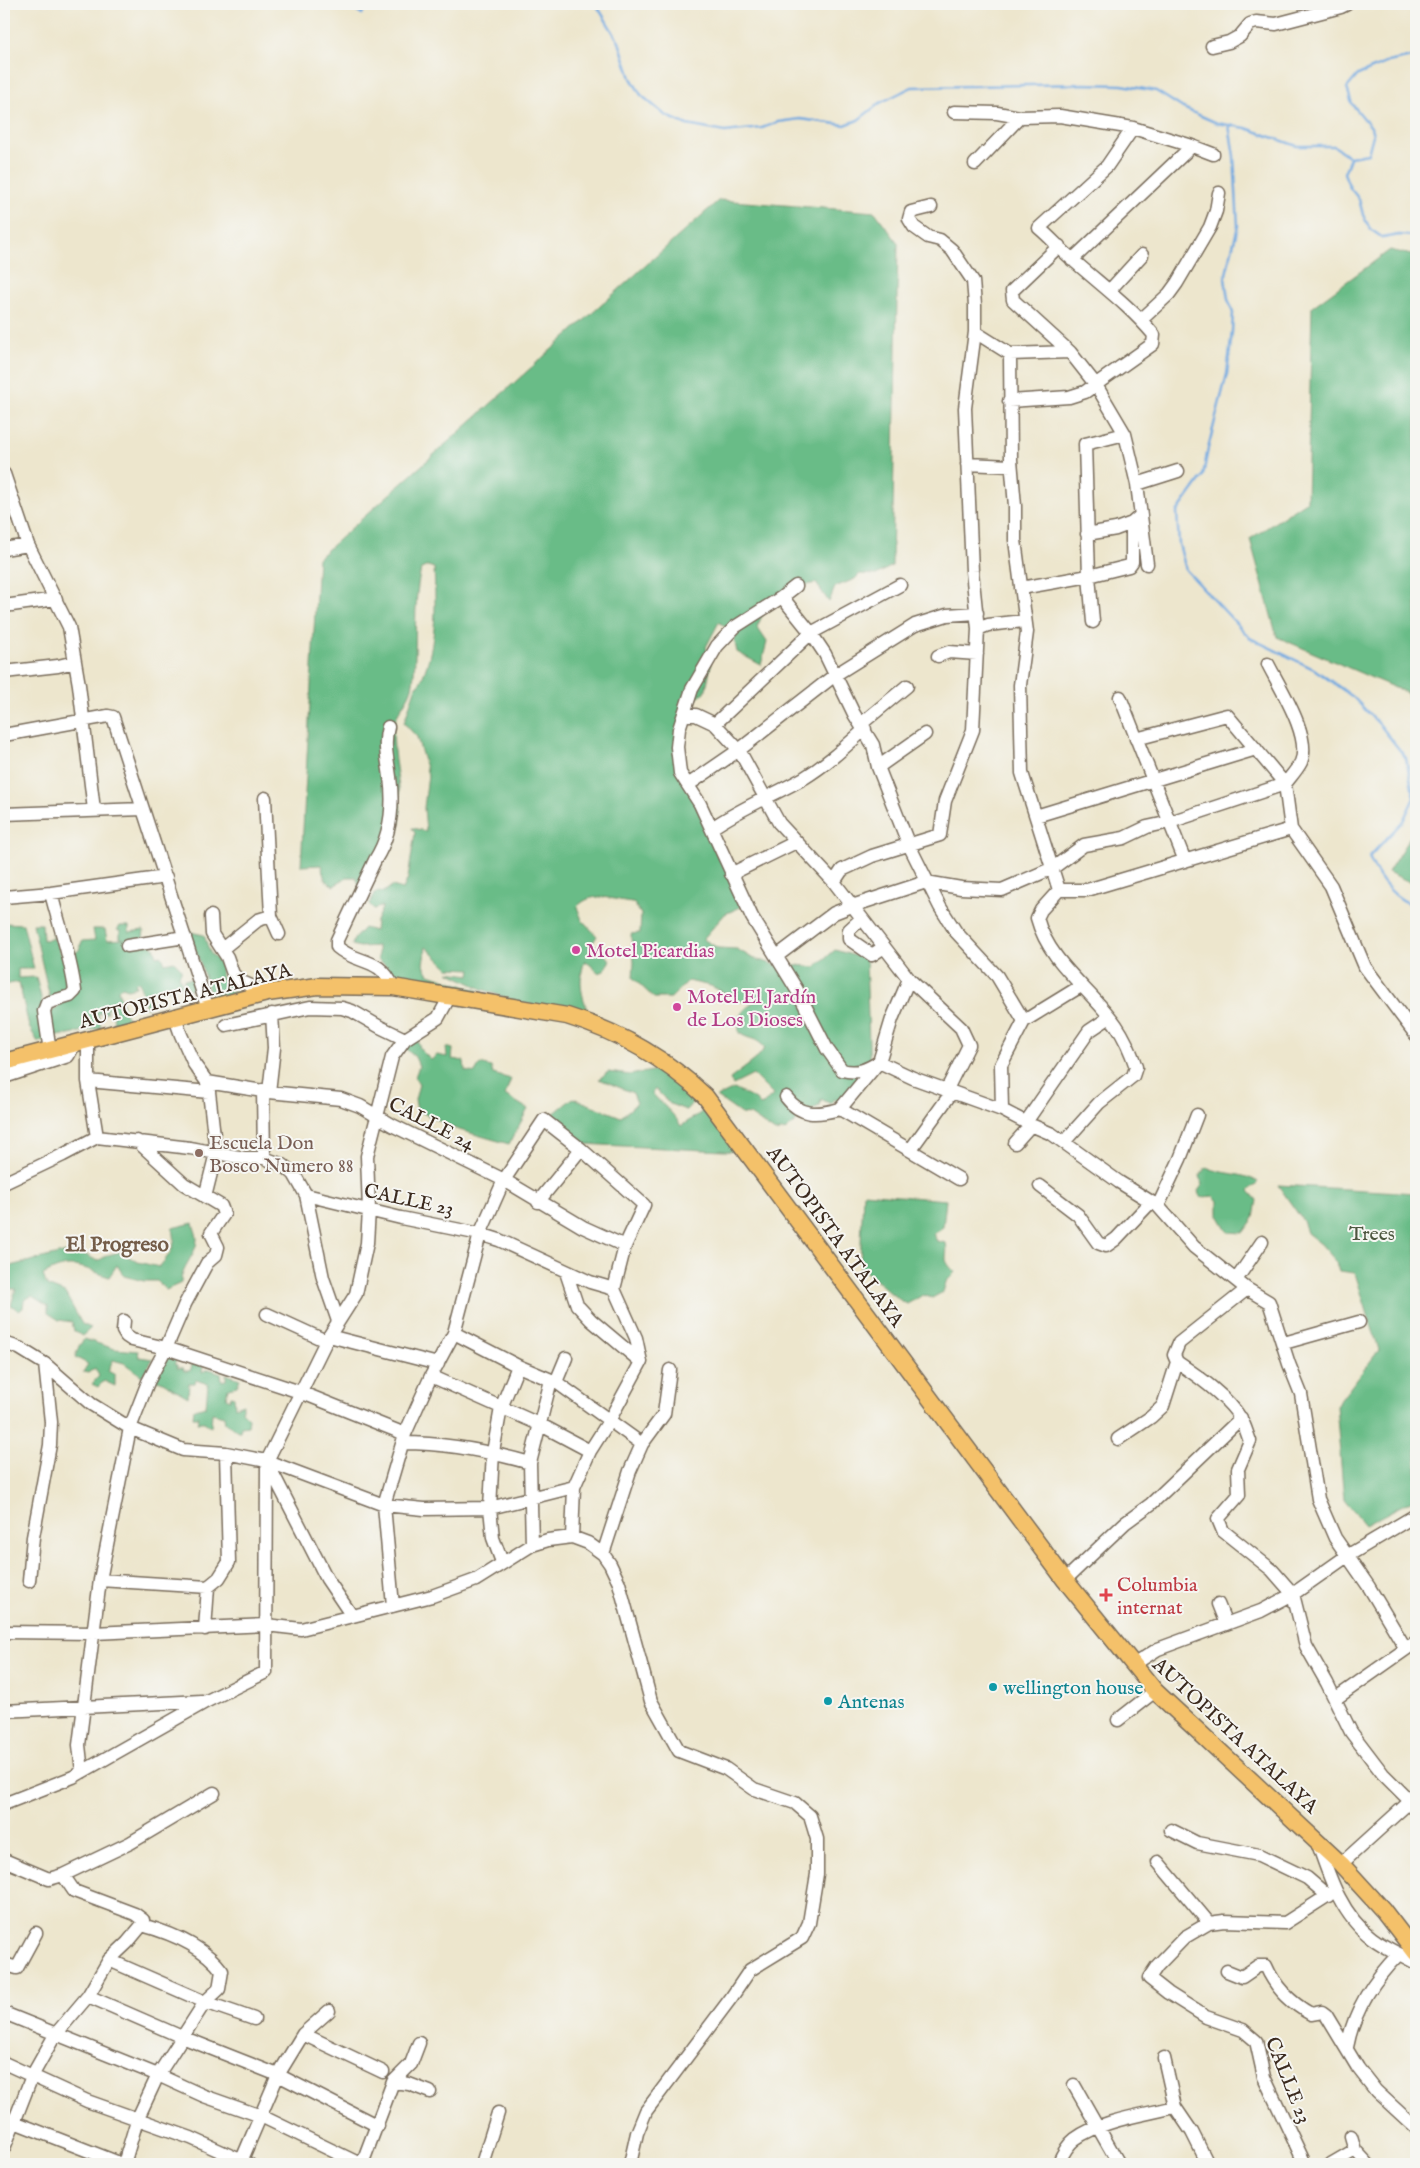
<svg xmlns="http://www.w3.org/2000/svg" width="1420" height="2168" viewBox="0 0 1420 2168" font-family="'IM FELL English',serif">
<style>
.forest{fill:#69bc87;stroke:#527352}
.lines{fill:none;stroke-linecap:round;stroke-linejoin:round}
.stream{stroke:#72a9e0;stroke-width:2.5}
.minor-casing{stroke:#796c5b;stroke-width:15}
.major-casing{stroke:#796c5b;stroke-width:19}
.minor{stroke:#fff;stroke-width:12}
.major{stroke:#f4c16a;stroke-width:16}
.hotel-dot{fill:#d1479c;stroke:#f6f6f2;stroke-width:2}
.education-dot{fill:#8d6e63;stroke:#f6f6f2;stroke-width:2}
.health-dot{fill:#e0444e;stroke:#f6f6f2;stroke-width:2}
.culture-dot{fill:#0f9aa8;stroke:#f6f6f2;stroke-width:2}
.labels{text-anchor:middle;stroke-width:4;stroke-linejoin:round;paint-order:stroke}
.hotel-label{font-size:20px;fill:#b23c85;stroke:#f6f6f2;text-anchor:start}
.street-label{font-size:20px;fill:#3b2a1e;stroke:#f6f6f2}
.education-label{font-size:20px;fill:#785e54;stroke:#f6f6f2;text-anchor:start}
.park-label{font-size:20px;fill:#4d563f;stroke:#f6f6f2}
.health-label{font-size:20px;fill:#be3a42;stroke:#f6f6f2;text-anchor:start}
.culture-label{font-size:20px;fill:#0d838f;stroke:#f6f6f2;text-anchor:start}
.neighbourhood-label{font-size:21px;font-weight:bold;fill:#745d49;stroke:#f6f6f2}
</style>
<rect width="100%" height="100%" fill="#f6f6f2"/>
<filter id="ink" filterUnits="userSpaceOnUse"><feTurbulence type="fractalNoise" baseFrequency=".02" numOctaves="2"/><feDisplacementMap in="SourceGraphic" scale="10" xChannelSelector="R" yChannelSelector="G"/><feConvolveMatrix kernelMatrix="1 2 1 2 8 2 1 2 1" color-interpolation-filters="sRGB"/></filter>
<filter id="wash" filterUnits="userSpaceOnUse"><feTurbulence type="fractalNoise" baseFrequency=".0096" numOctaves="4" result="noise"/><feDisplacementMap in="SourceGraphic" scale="20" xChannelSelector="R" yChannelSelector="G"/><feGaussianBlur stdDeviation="1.12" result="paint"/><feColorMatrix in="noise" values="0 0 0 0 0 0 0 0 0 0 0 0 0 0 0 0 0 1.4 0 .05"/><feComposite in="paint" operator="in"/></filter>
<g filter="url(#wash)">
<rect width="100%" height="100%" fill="#ede6cd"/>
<!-- forest -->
<path class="forest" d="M 719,200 L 875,212 L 898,243 L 892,566 L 876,575 L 860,574 L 855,579 L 835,587 L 829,602 L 816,583 L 802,586 L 768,602 L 757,627 L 767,642 L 761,665 L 737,652 L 733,634 L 719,622 L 706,647 L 711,665 L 705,693 L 692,701 L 675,747 L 743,906 L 725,914 L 703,939 L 718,948 L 737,949 L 752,958 L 779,966 L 796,965 L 815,967 L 835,950 L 866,959 L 870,1072 L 839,1105 L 834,1098 L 831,1104 L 821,1099 L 820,1105 L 798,1119 L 787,1130 L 775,1132 L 750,1115 L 741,1114 L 717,1097 L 734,1089 L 756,1100 L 761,1106 L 773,1095 L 753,1075 L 733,1085 L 730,1079 L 755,1060 L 765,1048 C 755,1036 751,1041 739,1033 C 738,1014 740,1013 755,1001 L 741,1001 L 711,986 L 688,981 L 671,998 L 654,998 L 633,978 L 634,962 L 631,934 L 640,933 L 641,914 L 633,902 C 614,901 593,889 577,907 L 582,920 L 597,936 L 592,944 L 602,950 L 610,960 L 604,971 L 599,973 L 585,960 C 577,983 582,999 592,1019 L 517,1002 L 482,989 L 448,972 L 470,975 L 471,969 L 448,968 L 426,947 L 423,964 L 429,974 L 479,991 L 474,994 C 456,992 423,991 407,985 C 395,981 390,966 378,960 L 378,946 L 360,947 L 352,945 L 354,939 L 364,928 L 375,931 L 376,921 L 383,906 L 374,909 L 369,904 L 376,892 L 384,892 L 392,886 L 403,889 L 408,878 L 415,833 L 412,828 L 426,831 L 424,808 L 428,775 L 417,737 L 404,723 L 416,686 L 419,685 C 437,649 436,607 434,568 L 428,566 L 421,569 C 412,606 418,645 413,683 C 411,698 397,710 394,725 C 392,732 394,743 394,751 C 398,792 411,826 384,861 C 377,871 369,879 359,885 L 356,877 L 347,877 L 334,886 L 325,880 L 321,865 L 301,866 L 318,558 Z
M 1390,250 L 1416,256 L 1416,723 L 1407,693 L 1277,637 L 1250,539 L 1307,501 L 1312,307 Z
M 1416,827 L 1416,885 L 1388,872 Z
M 4,923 L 23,924 L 34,969 L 18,969 L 18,978 L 36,977 L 43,1006 L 38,1014 L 45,1041 L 38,1042 L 29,1027 L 19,982 L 4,985 Z
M 33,924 L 42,924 L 43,940 L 52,939 L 52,934 L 71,976 L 74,954 L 79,950 L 82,941 L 95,940 L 93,929 L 105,929 L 107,940 L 125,939 L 120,938 L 120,931 L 117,930 L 120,926 L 129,926 L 129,932 L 144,930 L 143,938 L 154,947 L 157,956 L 161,955 L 165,963 L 174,961 L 182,969 L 179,976 L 181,982 L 184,984 L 184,979 L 190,979 L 196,981 L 198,987 L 192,989 L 183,989 L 178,983 L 171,985 L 171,990 L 149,992 L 147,994 L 149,1007 L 146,1007 L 139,982 L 135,983 L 136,987 L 127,989 L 123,987 L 118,989 L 125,1014 L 131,1022 L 114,1027 L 113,1009 L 110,1010 L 108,1008 L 106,1008 L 107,1013 L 98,1013 L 101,1028 L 53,1037 L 49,1015 L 64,1000 L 51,1003 Z
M 190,932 L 204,935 C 206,940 208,949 211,954 C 221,964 222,964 221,978 L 229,979 L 230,992 L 242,992 L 212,1000 Z
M 415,1036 L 421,1050 L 431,1060 L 437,1055 L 447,1057 L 446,1047 L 453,1049 L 452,1059 L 464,1061 L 465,1071 L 475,1073 L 480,1064 L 491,1067 L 493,1074 L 511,1079 L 505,1095 L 528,1109 L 509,1144 L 456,1129 L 417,1110 L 415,1100 L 419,1084 L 415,1077 L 419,1066 L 415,1057 L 406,1049 L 408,1040 Z
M 657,1070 L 675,1080 L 694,1101 L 686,1110 L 670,1104 L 655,1089 L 652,1093 C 661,1104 674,1113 681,1126 L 702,1112 L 699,1095 L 745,1152 L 582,1144 L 547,1119 L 573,1098 L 621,1117 L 637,1103 L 633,1093 L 599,1079 L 608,1072 L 630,1075 Z
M 1206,1167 C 1223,1175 1242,1172 1258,1182 L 1249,1191 L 1257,1200 L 1254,1218 L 1243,1233 L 1228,1232 L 1218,1215 L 1218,1201 L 1214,1196 L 1202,1197 L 1199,1195 L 1198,1191 L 1203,1184 L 1199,1177 Z
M 1278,1185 L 1416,1193 L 1416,1498 L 1365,1525 L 1344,1500 L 1336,1406 L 1379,1350 L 1355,1273 L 1339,1271 L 1335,1260 L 1321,1244 L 1307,1233 L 1303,1221 Z
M 863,1193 L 946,1200 L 943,1227 L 933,1234 L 937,1241 L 946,1243 C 949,1258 940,1258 955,1272 L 946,1282 L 943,1292 L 932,1298 L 923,1295 L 907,1304 C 889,1295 878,1279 860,1268 Z
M 193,1223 C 194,1228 197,1234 197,1239 C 197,1255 180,1267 181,1283 L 166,1290 L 157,1281 L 144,1281 L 124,1276 L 117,1265 L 109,1277 C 80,1267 72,1259 43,1275 L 47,1286 L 65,1293 L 82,1324 L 91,1328 L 82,1336 L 74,1331 L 72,1322 L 59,1320 L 48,1313 L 48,1306 L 32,1296 L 24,1300 L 23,1308 L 19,1311 L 11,1305 L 16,1289 L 4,1289 L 4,1264 L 10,1266 L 75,1250 L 98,1261 L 108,1255 L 120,1252 L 138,1262 L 159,1267 C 169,1256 179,1243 172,1228 Z
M 84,1339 L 115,1349 L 138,1351 L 139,1357 L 153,1359 L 142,1376 L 124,1363 L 113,1360 L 108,1371 L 115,1375 L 115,1386 L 104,1381 L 98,1387 L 92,1384 L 99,1376 L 95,1368 L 88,1373 L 83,1372 L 88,1364 L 75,1357 L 79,1346 Z
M 163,1356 L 172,1357 L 176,1361 L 174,1364 L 177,1365 L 177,1368 L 183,1368 L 184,1371 L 190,1371 L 193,1362 L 203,1366 L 202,1372 L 209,1369 L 221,1373 L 222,1381 L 226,1380 L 226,1374 L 240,1379 L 237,1386 L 228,1388 L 226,1398 L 230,1400 L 231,1396 L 234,1397 L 235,1407 L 243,1404 L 242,1411 L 249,1418 L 248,1426 L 241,1427 L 240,1431 L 238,1431 L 225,1423 L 224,1416 L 212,1413 L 211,1427 L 204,1422 L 197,1422 L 199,1417 L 193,1417 L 194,1409 L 206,1406 L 208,1384 L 196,1380 L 195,1383 L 189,1383 L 188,1397 L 161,1381 L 151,1379 Z"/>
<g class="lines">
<!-- stream -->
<path class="stream" d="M 347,4 L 362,14 L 367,4
M 596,4 L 619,42 L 631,78 L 641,95 L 665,115 L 687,125 L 725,132 L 762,128 L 778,122 L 800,119 L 845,125 L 858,120 L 880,103 L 912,87 L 1084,84 L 1122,85 L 1156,91 L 1183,108 L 1217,123 L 1246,128 L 1297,146 L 1334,146 L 1350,157 L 1368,154 L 1373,135 L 1371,127 L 1352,104 L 1347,88 L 1358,75 L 1388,62 L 1416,56
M 1229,125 L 1234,156 L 1238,226 L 1225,278 L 1228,299 L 1233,313 L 1232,332 L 1227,374 L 1208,448 L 1203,476 L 1177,512 L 1179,544 L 1186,570 L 1250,638 L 1314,669 L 1353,697 L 1380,725 L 1406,758 L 1414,798 L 1403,821 L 1369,857 C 1378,878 1393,899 1416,906
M 1350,158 L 1344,173 L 1350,188 L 1359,199 L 1363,215 L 1370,229 L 1383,238 L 1399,235 L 1416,236"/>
</g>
</g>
<g filter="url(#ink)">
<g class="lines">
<defs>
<path id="minor" d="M 1212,46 L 1229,42 L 1240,36 L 1250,24 L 1256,22 L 1276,24 L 1341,7 L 1347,4
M 954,112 L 997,113 L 1020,117
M 975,164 L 1020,117 L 1060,116 L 1133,128 L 1192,146 L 1213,154
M 1059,246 L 1012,291 L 1013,300 L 1070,352 L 1096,385 L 1125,434 L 1137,484 L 1147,564
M 1072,260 L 1192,146
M 1110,290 L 1142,255
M 1141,320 L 1169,294 L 1177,283 L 1210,227 L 1216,211 L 1219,193
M 975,332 L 1010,354 L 1011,460 L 1015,506 L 1015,540 L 1027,632 L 1020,685 L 1022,773 L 1059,890
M 1010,354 L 1070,352
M 1009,401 L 1069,397 L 1085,392 L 1153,344 L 1154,335 C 1130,306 1101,285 1073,260 C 1061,250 1051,238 1039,228 L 1107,166 L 1133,128
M 967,464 L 1011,466
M 4,474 L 28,545 L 69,627 L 79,685 L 94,810
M 1137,484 L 1178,471
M 1087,534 L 1116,529 L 1132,523
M 4,549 L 28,545
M 796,586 L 782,597 L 735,627 L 717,646 L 692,689 L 679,729 L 677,747 L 680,773 L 700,804 L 752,917 L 797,990 L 827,1049 L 842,1070 C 857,1074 866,1070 879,1062 L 913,1078 L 1002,1110 L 1031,1125 L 1052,1134 L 1119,1182 L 1158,1206 L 1194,1247 L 1247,1289 L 1269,1302 L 1289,1364 L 1301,1394 L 1318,1499 L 1335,1538 L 1369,1587 L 1406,1649
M 1021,588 L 1089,576 L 1129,566 L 1132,562 L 1132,523 L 1140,516
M 782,597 L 811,633 L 825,654 L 854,714 L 873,745 L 878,767 L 908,843 L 940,907 L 956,932 L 997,976 L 1024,1021
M 4,606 L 56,599
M 1093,622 L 1089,576 L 1085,444 L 1125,434
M 978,629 L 988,625 L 1024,621
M 938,656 L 949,652 L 977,654
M 1268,664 C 1280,688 1312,737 1301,762 C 1297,770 1290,777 1285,784 L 1291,829 L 1331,886 L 1365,967 L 1416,1035
M 4,672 L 58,666 L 75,662
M 1120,697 L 1185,861
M 685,715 L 696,715 L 715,724 L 739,750 L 779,823 L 834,882 L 909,979 L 961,1028 L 969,1045 L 947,1089
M 715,724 L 811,633 L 900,585
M 861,724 L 907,686
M 388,727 C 383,745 388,760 390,777 C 394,807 391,835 375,860 L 337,940 L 337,947 C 357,965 380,956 393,987
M 4,735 L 108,716 L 113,717 L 208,1009
M 878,767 L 925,734
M 688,785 L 739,750 L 835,675 L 915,625 L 947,615 L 977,613
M 265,798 L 271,916 L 279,934
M 4,814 L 143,809
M 1036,816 L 1256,749
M 712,828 C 741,808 774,795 804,778 C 827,764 845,747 865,729
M 731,874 L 796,842
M 834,882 L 842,870 L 872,856 L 940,835 L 945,801 L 973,730 L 978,629 L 972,571 L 965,408 L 975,332 L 975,305 L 973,281 L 952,250 L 940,240 L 928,237 L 914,227 L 909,219 L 911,212 L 931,207
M 4,897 L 51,893 L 166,877
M 211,916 L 212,934 L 227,957 L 233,974 L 242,982 L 267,993
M 861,919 L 849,930 L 849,939 L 872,955 L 884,947
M 127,946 L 185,937
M 222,949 L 258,920 L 271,916
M 777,956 L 834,913 L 852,906 L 926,882 L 961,888 L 1002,890 L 1053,868 L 1084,845 L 1124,838 L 1147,827 L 1170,822 L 1285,784 L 1227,715 L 1136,739
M 175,1018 L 181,1035 L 194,1064 L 207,1082 L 209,1092 L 216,1153 L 205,1197
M 226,1025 L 310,1007 L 342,1008 L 352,1011 L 380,1027 L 405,1039
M 88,1041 L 88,1081 L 97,1137
M 50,1051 L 44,1011 L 47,1003 L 70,996 L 75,991 C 71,957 59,926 51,893
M 4,1077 L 68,1056 L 74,1045
M 88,1081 L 209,1092
M 207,1082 L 269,1092 L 341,1099 L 360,1106 L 392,1125 L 504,1180 L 583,1227 L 625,1246
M 263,1090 L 264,1158
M 269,1092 L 274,1048 L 272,1014
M 786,1097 C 801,1117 817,1115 840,1109 L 879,1062 L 892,1019 L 909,979
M 840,1109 L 959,1179
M 1002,1110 L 1001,1065 L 1024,1021 L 1081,986
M 1026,1122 L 1089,1031 L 1110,1017
M 1064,1142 L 1099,1103 L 1133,1076 L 1136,1067 C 1131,1052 1125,1038 1116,1025 C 1091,989 1049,963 1037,918 L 1041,910 L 1059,890 L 1087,890 L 1291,829
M 1015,1143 L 1031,1125
M 911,1149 L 952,1092
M 4,1183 L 63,1155 L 97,1137 L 190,1148 L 244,1158 L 264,1158 L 283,1165 L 294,1174 L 306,1195 L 401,1218 L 480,1234 L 499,1240 L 590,1282 L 614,1289
M 1040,1186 L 1078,1215 L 1098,1243 L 1106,1246 L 1116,1239 L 1151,1202
M 306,1195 L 323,1278 L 338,1321
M 538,1202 L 581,1149
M 1158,1206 L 1180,1159 L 1197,1115
M 566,1272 L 577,1305 L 591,1320 L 641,1362
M 1236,1280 L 1262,1242
M 267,1314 L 326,1341
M 124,1321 L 123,1331 L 126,1336 L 132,1340 L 166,1348 L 300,1392 L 405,1434
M 454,1333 L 518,1366 L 556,1382 L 642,1444
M 329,1336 L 438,1364
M 4,1343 L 19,1348 L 45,1364 L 91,1404 L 130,1428 L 183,1450 L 226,1453 L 267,1461 L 384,1505 L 424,1509 L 490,1508 L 574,1487
M 1284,1343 L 1359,1322
M 1177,1362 C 1198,1376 1228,1397 1241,1419 C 1245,1425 1247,1434 1250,1441 L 1238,1469 L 1239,1495 L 1218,1519 L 1223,1531 L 1272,1570 L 1293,1594 L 1306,1646 L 1327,1683 L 1351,1732 L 1383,1774 L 1416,1807
M 431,1376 L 541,1425 L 590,1451
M 556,1382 L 566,1358
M 1118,1439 L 1151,1417 L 1163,1406 L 1177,1362 L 1174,1355 L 1179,1343 L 1247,1289
M 403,1443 C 446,1443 488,1451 530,1463
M 269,1466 L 327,1579 L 352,1616
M 532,1545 L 530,1463 L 551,1380
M 603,1554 L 630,1471 L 642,1444 L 664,1414 L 670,1370
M 502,1562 L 493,1538 L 490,1508 L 493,1452 L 501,1408 L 518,1366
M 100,1580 L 208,1587
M 1065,1580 L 1125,1523 L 1151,1504 L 1241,1418
M 29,1581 L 33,1537 L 50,1445 L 51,1422 L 45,1364
M 1218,1604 L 1226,1624
M 393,1606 L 384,1505 L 405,1434 L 431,1376 L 454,1333 L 480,1234 L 504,1180 L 544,1120 L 581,1149 L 644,1205 L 625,1246 L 614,1289 L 636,1338 L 641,1362 L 609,1421 L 590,1451 L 574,1487 L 572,1537
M 205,1629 L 208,1587 L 219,1578 L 229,1562 L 226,1453
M 4,1632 L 94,1633 L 266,1625 L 301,1629 L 432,1596 L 476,1580 L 532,1545 L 548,1540 L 572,1537 L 588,1543 L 603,1554 L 610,1564 L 619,1583 L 651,1701 L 679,1751 L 726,1769 L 754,1789 L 795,1803 L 810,1816 L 817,1839 L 817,1874 L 809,1923 L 802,1938 L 750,1970 L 731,1998 L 646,2111 L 637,2133 L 630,2164
M 1133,1665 L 1158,1649 L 1261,1611 L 1293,1594 L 1347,1556 L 1416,1515
M 1335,1699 L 1416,1642
M 4,1711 L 202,1701
M 1118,1720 L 1155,1691
M 82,1772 L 79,1745 L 100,1580 L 130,1428 L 148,1382 L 166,1348 L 185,1304 L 207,1263 L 216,1255 L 218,1247 L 211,1233 L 224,1214 L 221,1206 L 184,1184 L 137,1141
M 4,1804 L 73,1777 L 207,1701 L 266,1672 L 267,1461 L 326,1341 L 356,1294 L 367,1243 L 369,1210 L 367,1156 L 392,1057 L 405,1039 L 438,1018 L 450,996
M 1171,1830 L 1197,1843 L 1259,1855 L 1307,1878 L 1328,1896
M 1317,1841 C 1329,1876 1341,1915 1372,1938 C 1385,1948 1402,1955 1416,1963
M 4,1860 L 49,1879 L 63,1875 L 130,1843 L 214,1793
M 1158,1862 L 1209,1923
M 1341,1864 L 1416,1796
M 109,1960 L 205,2002 L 254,2019
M 4,1964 L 17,1968 L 36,1933
M 1227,1971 L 1242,1977 L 1258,1966 L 1266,1966 C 1275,1987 1291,2003 1311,2014 L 1322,2012 L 1326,2015 L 1358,2068 L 1376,2091 L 1416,2128
M 88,1996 L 182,2037 L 278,2075 L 378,2126
M 4,2013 L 158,2075 L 204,2096 L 261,2116 L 360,2164
M 303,2034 L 383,2072
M 1347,2047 C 1354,2010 1373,1980 1399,1954
M 1164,2058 L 1175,2107 L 1192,2132 L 1208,2164
M 4,2063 L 87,2101 L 191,2138 L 249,2164
M 393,2082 L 409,2084 L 430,2092
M 1074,2085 L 1119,2164
M 4,2118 L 122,2164
M 1351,2136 L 1355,2150 L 1368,2164
M 4,2148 L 32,2076 L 55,2035 L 88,1996 L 109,1960 L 127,1943 L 142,1925 L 143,1920 L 135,1914 L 74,1891 L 63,1875
M 124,2164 L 137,2120 L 158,2075 L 205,2002 L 219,1989 L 222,1971 C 204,1946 171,1933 142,1925
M 240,2164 L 278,2075 L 303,2034 L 329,2011
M 362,2164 L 393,2082 L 411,2064 L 419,2043
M 482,2164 L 498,2113
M 1058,2164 C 1062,2155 1067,2145 1075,2139 C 1101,2120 1144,2115 1175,2107
M 1305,2164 L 1264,2077 L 1256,2041 L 1243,2030 L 1206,2017 L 1168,1993 L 1149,1978 L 1157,1966 L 1185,1937 L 1209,1923 L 1224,1921 L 1285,1923 L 1335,1891
M 1331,2164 L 1355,2150"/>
<path id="major" d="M 4,1062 L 267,993 L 318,986 L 393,987 L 567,1016 C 620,1032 665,1058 705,1096 L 1065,1580 L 1155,1691 L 1341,1864 L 1383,1910 L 1416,1953"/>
</defs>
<!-- minor casing -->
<use href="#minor" class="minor-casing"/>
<!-- major casing -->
<use href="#major" class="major-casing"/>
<!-- minor -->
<use href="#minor" class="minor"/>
<!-- major -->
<use href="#major" class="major"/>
</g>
</g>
<!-- markers -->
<g class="hotel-dot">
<circle cx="576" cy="950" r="5"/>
<circle cx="677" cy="1007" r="5"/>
</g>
<circle class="education-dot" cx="199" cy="1153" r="5"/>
<path class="health-dot" d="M1103.5 1587.5h5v5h5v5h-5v5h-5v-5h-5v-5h5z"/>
<g class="culture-dot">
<circle cx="993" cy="1687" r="5"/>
<circle cx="828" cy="1701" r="5"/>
</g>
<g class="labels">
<!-- hotel labels -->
<g class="hotel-label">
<text x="586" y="957">Motel Picardias</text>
<text x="687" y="1003">Motel El Jardín<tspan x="687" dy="23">de Los Dioses</tspan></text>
</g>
<!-- street labels -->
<g class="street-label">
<text transform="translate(185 995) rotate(-14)" y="7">AUTOPISTA ATALAYA</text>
<text transform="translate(432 1123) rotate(27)" y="7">CALLE 24</text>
<text transform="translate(409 1199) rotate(12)" y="7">CALLE 23</text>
<text transform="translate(836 1236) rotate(54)" y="7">AUTOPISTA ATALAYA</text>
<text transform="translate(1236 1735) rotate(43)" y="7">AUTOPISTA ATALAYA</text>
<text transform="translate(1289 2080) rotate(68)" y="7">CALLE 23</text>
</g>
<!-- education labels -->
<g class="education-label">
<text x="209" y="1149">Escuela Don<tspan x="209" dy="23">Bosco Numero 88</tspan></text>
</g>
<!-- park labels -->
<g class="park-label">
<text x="1372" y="1240">Trees</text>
</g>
<!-- health labels -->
<g class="health-label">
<text x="1117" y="1591">Columbia<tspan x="1117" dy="23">internat</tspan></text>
</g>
<!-- culture labels -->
<g class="culture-label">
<text x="1003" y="1694">wellington house</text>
<text x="838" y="1708">Antenas</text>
</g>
<!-- neighbourhood labels -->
<g class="neighbourhood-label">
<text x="117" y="1251">El Progreso</text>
</g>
</g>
<!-- margin -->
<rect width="1420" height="2168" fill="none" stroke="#f6f6f2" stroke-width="20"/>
</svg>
